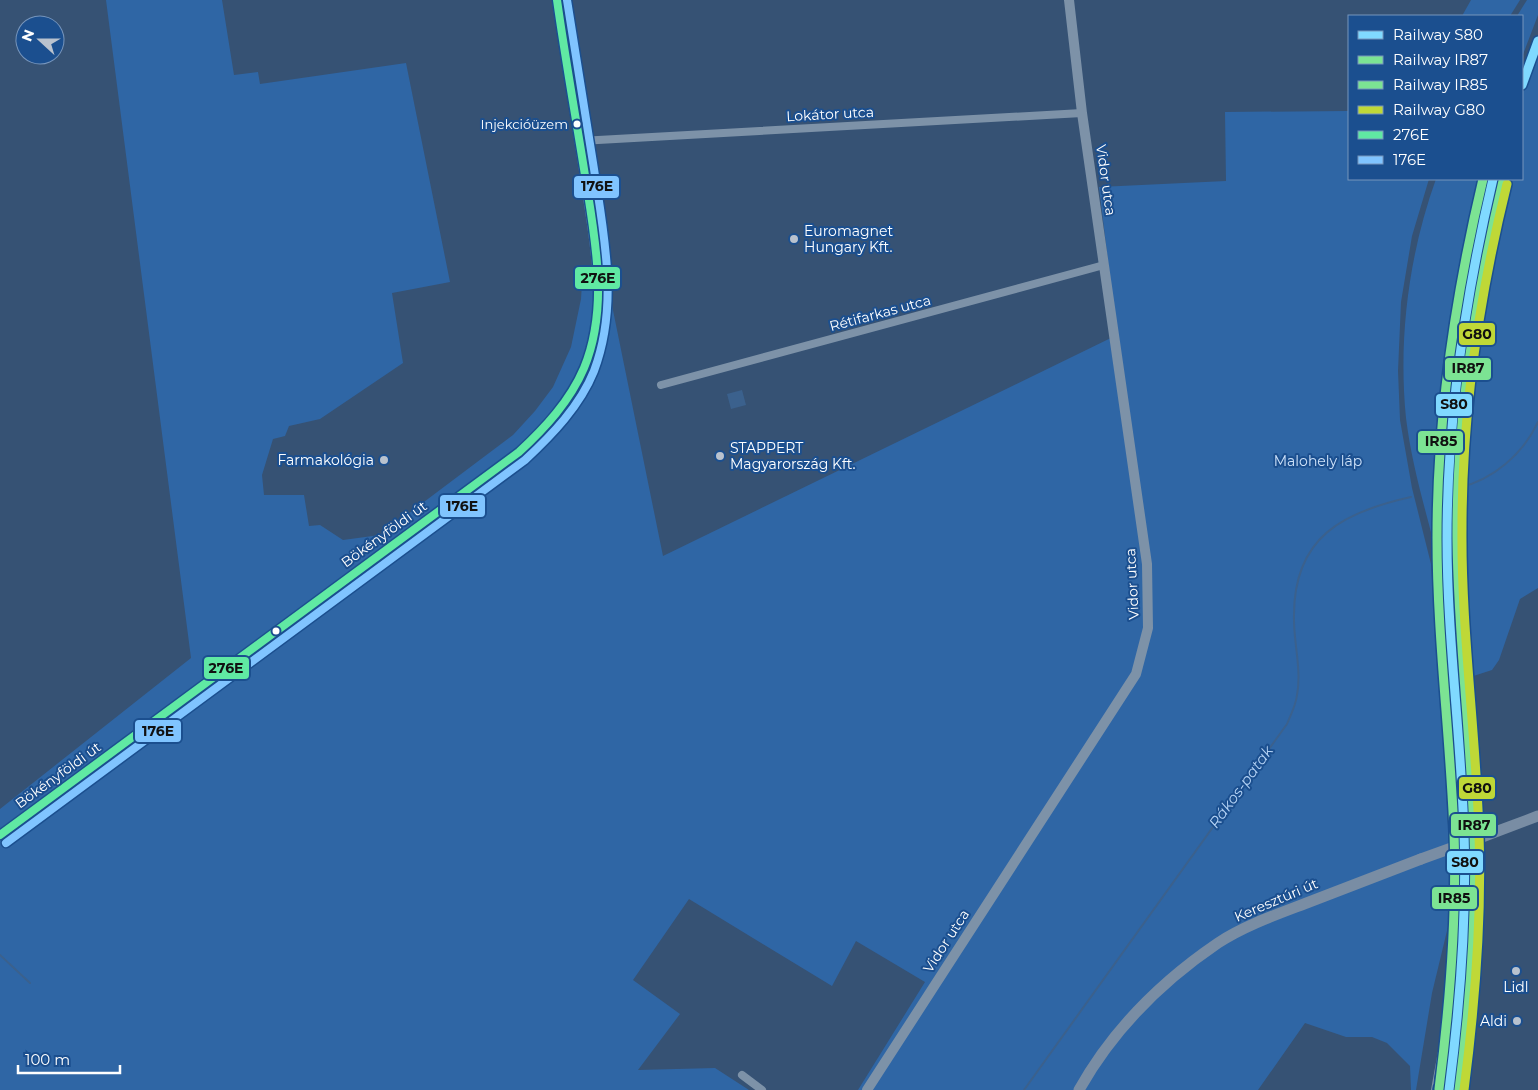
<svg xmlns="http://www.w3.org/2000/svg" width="1538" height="1090" viewBox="0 0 1538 1090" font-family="Montserrat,sans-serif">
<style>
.green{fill:#2f66a5}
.water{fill:#3b618d}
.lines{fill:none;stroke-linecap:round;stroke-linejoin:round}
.stream{stroke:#3b618d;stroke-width:2}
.minor{stroke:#7d92a8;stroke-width:8}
.tertiary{stroke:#7d92a8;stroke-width:10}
.secondary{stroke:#798da4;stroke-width:11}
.rail-casing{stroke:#7e92a7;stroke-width:4}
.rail{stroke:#1b4f8f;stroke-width:2;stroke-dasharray:5.5;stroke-linecap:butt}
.secondary-bridge{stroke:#798da4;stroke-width:11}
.bus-1-casing{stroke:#1b4f8f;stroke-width:11}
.bus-2-casing{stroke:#1b4f8f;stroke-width:11}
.bus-1{stroke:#60e9a3;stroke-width:8}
.bus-2{stroke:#80c4ff;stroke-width:8}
.rail-1-casing{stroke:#1b4f8f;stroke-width:12}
.rail-2-casing{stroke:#1b4f8f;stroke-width:12}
.rail-3-casing{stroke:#1b4f8f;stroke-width:12}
.rail-4-casing{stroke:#1b4f8f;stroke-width:12}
.rail-1{stroke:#80d9ff;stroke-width:9}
.rail-2{stroke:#7ce393;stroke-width:9}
.rail-3{stroke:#7ce393;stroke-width:9}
.rail-4{stroke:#bfd837;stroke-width:9}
.bus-dot{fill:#fff;stroke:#1b4f8f;stroke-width:2}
.poi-dot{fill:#b9c2ce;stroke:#1b4f8f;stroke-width:2}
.labels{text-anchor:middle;stroke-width:4;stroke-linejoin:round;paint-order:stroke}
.bus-label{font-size:13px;fill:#fff;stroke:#1b4f8f;text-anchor:end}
.street-label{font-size:14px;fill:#fff;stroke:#1b4f8f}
.poi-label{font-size:14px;fill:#fff;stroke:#1b4f8f;text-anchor:start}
.park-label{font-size:14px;fill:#cfe3fa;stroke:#1b4f8f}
.water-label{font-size:15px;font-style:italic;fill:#b5d3f5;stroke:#1b4f8f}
.line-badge{stroke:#1b4f8f;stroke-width:2}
.pale-badge-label{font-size:14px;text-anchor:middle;font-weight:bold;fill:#111}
</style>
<rect width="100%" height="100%" fill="#365274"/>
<!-- green -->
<path class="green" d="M 106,0 L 222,0 L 234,75 L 258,72 L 260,84 L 406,63 L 450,282 L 392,293 L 403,363 L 320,419 L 289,426 L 285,436 L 273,439 L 262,475 L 264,495 L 304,495 L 309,526 L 320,525 L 343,540 L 380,535 L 513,435 L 535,411 L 553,387 L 571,347 L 581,299 L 583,268 L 605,271 L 663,556 L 1117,335 L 1099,187 L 1226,181 L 1225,112 L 1349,111 L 1349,179 L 1429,179 L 1412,236 L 1401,302 L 1398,371 L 1400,420 L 1412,488 L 1431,564 L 1446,784 L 1452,910 L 1432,993 L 1416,1090 L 1411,1090 L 1410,1066 L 1387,1043 L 1372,1037 L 1346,1037 L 1305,1023 L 1258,1090 L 858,1090 L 925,982 L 856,941 L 832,986 L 689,899 L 633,980 L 680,1014 L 638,1070 L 715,1068 L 749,1090 L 0,1090 L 0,809 L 191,658 Z
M 1471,0 L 1520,0 L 1510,16 L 1462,16 Z
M 1527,0 L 1538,0 L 1538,15 L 1522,57 L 1522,16 L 1517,16 Z
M 1538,45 L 1538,588 L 1520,599 L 1499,660 L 1492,670 L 1458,681 C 1452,585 1449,491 1457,395 C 1463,325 1479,255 1493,185 L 1495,179 L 1522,179 L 1522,91 Z
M 1436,179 L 1483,179 L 1456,301 L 1442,394 L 1438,500 L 1439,563 C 1427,515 1412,467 1406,418 C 1398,338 1409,254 1436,179 Z"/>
<!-- water -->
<path class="water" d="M 742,390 L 746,405 L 731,409 L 727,394 Z"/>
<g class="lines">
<!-- stream -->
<path class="stream" d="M 1458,488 C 1493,480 1523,454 1538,422
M 0,955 L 30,983
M 1024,1090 L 1287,724 C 1291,714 1296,705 1297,695 C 1302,669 1293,641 1294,615 C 1294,537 1343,512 1411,497"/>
<!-- minor -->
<path class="minor" d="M 580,141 L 1082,113
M 661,385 L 1104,265
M 742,1075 L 762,1090"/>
<!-- tertiary -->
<path class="tertiary" d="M 0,835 L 519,452 C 545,428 570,401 584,368 C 609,308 595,246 586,184 C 577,123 566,62 557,0
M 867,1090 L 1136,674 L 1148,628 L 1147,564 L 1082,113 L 1069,0"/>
<!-- secondary -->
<path class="secondary" d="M 1482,837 L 1538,816
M 1079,1090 C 1112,1031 1162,981 1218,943 C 1244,926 1275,915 1304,904 C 1343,889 1382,874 1421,859"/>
<defs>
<path id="rail" d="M 1433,1090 C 1446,1024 1454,957 1455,890 C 1456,811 1448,732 1443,654"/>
</defs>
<!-- rail casing -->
<use href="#rail" class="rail-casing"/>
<!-- rail -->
<use href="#rail" class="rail"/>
<!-- secondary-bridge -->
<path class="secondary-bridge" d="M 1421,859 L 1482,837"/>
<defs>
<path id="bus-1" d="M 0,835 L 519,452 C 545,428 570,401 584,368 C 610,305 594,234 584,169 C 575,113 565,57 557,0"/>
<path id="bus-2" d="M 6,843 L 525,460 C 552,435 580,406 594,371 C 619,305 604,236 594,169 C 585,112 576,56 567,0"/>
</defs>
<!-- bus-1 casing -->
<use href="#bus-1" class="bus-1-casing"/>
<!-- bus-2 casing -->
<use href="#bus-2" class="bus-2-casing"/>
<!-- bus-1 -->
<use href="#bus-1" class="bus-1"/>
<!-- bus-2 -->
<use href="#bus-2" class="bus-2"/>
<defs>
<path id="rail-1" d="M 1522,85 L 1538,41
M 1449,1090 C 1460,1005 1467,919 1464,833 C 1461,735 1447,637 1447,539 C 1447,417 1465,298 1493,179"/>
<path id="rail-2" d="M 1459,1090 C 1470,1005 1477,920 1474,834 C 1471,736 1458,638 1457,540 C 1456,418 1475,299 1503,181"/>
<path id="rail-3" d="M 1439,1089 C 1450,1003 1457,918 1454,832 C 1450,734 1437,636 1437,538 C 1437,416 1455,297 1483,179"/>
<path id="rail-4" d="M 1464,1090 C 1475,1005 1482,920 1479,834 C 1476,732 1461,630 1462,528 C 1462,411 1479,297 1507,184"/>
</defs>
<!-- rail-1 casing -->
<use href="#rail-1" class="rail-1-casing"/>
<!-- rail-2 casing -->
<use href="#rail-2" class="rail-2-casing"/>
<!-- rail-3 casing -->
<use href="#rail-3" class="rail-3-casing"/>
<!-- rail-4 casing -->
<use href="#rail-4" class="rail-4-casing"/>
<!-- rail-1 -->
<use href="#rail-1" class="rail-1"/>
<!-- rail-2 -->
<use href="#rail-2" class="rail-2"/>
<!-- rail-3 -->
<use href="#rail-3" class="rail-3"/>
<!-- rail-4 -->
<use href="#rail-4" class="rail-4"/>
</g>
<!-- markers -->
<g class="bus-dot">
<circle cx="577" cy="124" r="4.5"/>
<circle cx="276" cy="631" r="4.5"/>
</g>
<g class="poi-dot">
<circle cx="794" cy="239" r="5"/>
<circle cx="720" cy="456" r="5"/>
<circle cx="384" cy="460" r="5"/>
<circle cx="1516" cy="971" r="5"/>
<circle cx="1517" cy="1021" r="5"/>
</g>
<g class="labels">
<!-- bus labels -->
<g class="bus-label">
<text x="568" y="129">Injekcióüzem</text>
</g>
<!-- street labels -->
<g class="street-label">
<text transform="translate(830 114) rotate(-3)" y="5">Lokátor utca</text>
<text transform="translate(1106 180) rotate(82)" y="5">Vidor utca</text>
<text transform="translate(880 313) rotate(-15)" y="5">Rétifarkas utca</text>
<text transform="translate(384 534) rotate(-36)" y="5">Bökényföldi út</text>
<text transform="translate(1132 584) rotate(-93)" y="5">Vidor utca</text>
<text transform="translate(58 775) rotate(-36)" y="5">Bökényföldi út</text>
<text transform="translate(1276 900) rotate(-23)" y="5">Keresztúri út</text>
<text transform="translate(946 941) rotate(-57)" y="5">Vidor utca</text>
</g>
<!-- poi labels -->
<g class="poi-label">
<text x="804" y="236">Euromagnet<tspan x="804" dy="16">Hungary Kft.</tspan></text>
<text x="730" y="453">STAPPERT<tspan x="730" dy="16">Magyarország Kft.</tspan></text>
<text x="374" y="465" text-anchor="end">Farmakológia</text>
<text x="1516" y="992" text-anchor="middle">Lidl</text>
<text x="1507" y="1026" text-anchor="end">Aldi</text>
</g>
<!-- park labels -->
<g class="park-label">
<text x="1318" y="466">Malohely láp</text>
</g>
<!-- water labels -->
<g class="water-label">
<text transform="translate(1241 787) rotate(-54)" y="5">Rákos-patak</text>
</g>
</g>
<g class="line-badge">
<rect x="573" y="175" width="47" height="24" rx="5" fill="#80c4ff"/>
<rect x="574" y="266" width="47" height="24" rx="5" fill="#60e9a3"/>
<rect x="1458" y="322" width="38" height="24" rx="5" fill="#bfd837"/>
<rect x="1444" y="357" width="48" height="24" rx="5" fill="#7ce393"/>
<rect x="1435" y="393" width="38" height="24" rx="5" fill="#80d9ff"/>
<rect x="1417" y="430" width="47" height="24" rx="5" fill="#7ce393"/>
<rect x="439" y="494" width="47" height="24" rx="5" fill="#80c4ff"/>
<rect x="203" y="656" width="47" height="24" rx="5" fill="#60e9a3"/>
<rect x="134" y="719" width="48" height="24" rx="5" fill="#80c4ff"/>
<rect x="1458" y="776" width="38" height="24" rx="5" fill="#bfd837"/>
<rect x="1450" y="813" width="47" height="24" rx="5" fill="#7ce393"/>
<rect x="1446" y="850" width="38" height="24" rx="5" fill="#80d9ff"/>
<rect x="1431" y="886" width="47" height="24" rx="5" fill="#7ce393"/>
</g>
<g class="pale-badge-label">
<text x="597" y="191">176E</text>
<text x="598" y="283">276E</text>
<text x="1477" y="339">G80</text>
<text x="1468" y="373">IR87</text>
<text x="1454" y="409">S80</text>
<text x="1441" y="446">IR85</text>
<text x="462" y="511">176E</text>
<text x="226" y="673">276E</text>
<text x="158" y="736">176E</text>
<text x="1477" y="793">G80</text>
<text x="1474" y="830">IR87</text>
<text x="1465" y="867">S80</text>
<text x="1454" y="903">IR85</text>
</g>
<!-- legend -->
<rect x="1348" y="15" width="175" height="165" fill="#1b4f8f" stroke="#7695bc"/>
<rect x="1358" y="31" width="25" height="8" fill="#80d9ff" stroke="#7695bc"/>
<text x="1393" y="40" font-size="15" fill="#ffffff">Railway S80</text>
<rect x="1358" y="56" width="25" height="8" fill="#7ce393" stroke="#7695bc"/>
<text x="1393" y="65" font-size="15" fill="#ffffff">Railway IR87</text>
<rect x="1358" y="81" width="25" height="8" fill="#7ce393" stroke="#7695bc"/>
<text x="1393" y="90" font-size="15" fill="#ffffff">Railway IR85</text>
<rect x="1358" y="106" width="25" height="8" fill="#bfd837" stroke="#7695bc"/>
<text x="1393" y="115" font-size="15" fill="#ffffff">Railway G80</text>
<rect x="1358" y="131" width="25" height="8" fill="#60e9a3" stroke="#7695bc"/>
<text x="1393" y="140" font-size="15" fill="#ffffff">276E</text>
<rect x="1358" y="156" width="25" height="8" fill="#80c4ff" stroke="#7695bc"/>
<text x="1393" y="165" font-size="15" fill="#ffffff">176E</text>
<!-- north arrow -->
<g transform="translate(40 40) rotate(291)"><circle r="24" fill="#1b4f8f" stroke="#7695bc"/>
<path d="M0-4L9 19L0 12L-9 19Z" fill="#b9c2ce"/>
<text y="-8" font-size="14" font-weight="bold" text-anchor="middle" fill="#ffffff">N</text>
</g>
<!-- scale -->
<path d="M18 1065v8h102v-8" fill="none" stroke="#ffffff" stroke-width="2.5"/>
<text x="25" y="1065" font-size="15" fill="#ffffff" stroke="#1b4f8f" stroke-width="4" paint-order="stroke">100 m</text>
</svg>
